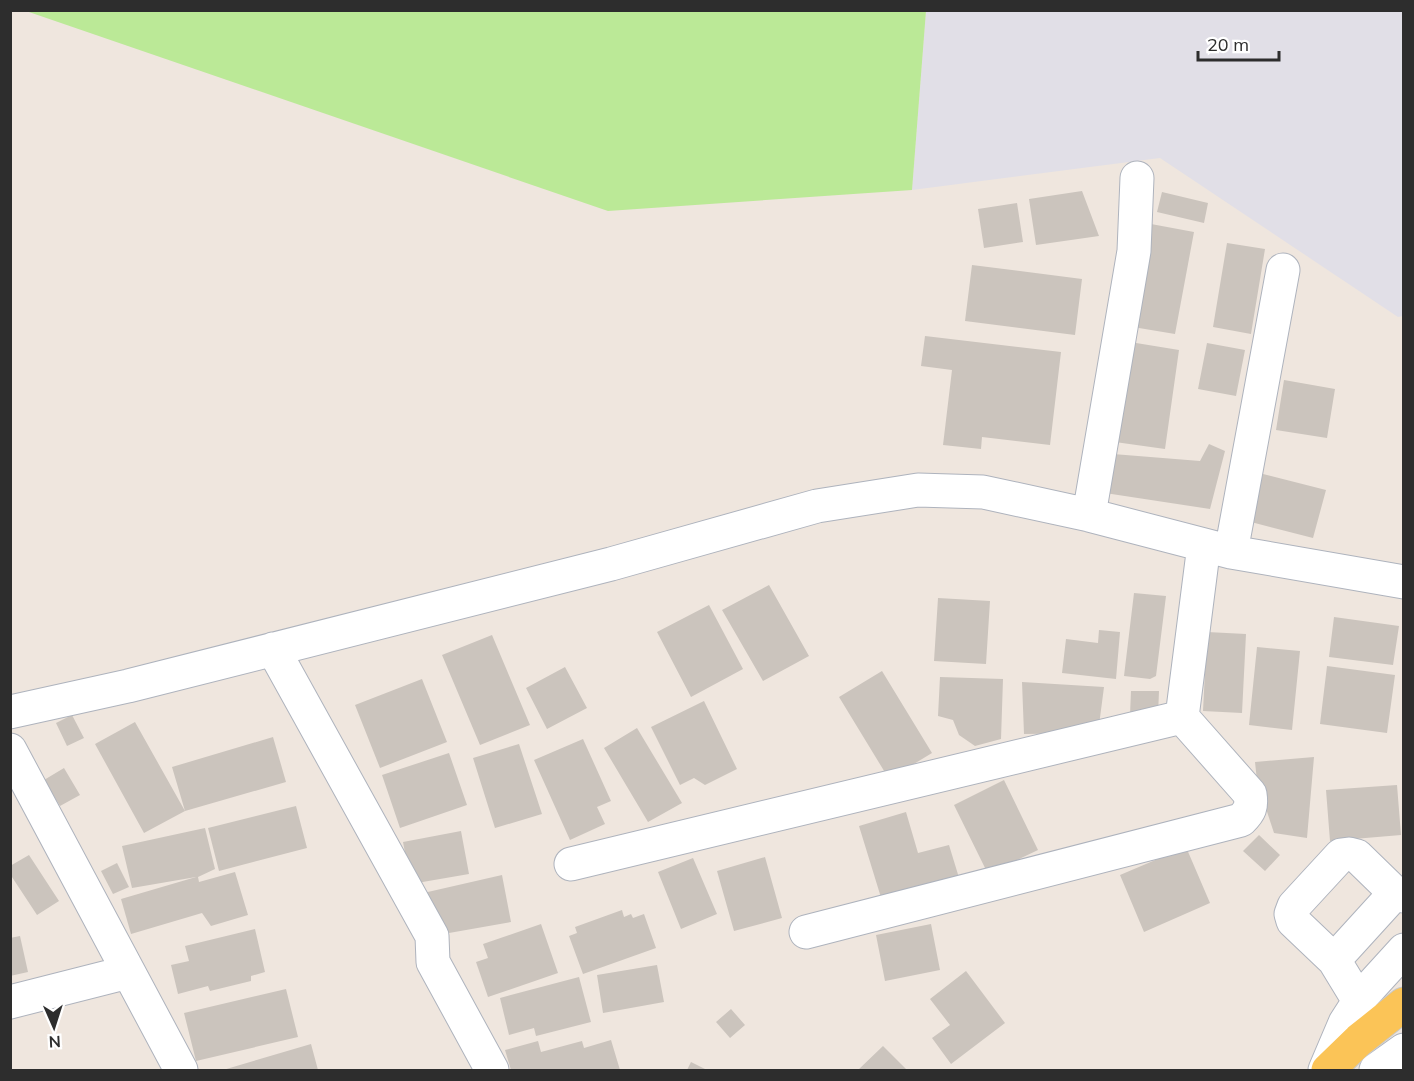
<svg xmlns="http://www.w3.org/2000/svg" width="1414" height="1081" viewBox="0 0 1414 1081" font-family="Mulish,sans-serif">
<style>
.industrial{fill:#e1dfe7}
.green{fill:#bbe997}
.building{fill:#cbc4bd}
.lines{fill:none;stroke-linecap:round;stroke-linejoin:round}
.minor-casing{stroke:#aeb3bd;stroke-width:35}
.major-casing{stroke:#c8c8c8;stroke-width:35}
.minor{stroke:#fff;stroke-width:33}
.major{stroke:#fbc457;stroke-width:33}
</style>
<rect width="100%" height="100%" fill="#efe6de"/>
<!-- industrial -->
<path class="industrial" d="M 926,11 L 1403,11 L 1403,316 L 1398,317 L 1160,158 L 912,190 Z"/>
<!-- green -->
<path class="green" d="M 26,11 L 926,11 L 912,190 L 608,211 Z"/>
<!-- building -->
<path class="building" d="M 1082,191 L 1099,236 L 1036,245 L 1029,199 Z
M 1162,192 L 1208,203 L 1204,223 L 1157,212 Z
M 1017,203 L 1023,242 L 984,248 L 978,209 Z
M 1151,224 L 1194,232 L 1175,334 L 1133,327 Z
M 1227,243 L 1265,249 L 1251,334 L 1213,327 Z
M 972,265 L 1082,279 L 1075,335 L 965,321 Z
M 925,336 L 1061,352 L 1050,445 L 982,437 L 981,449 L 943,445 L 952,370 L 921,366 Z
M 1130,342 L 1179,350 L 1165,449 L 1115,442 Z
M 1207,343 L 1245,350 L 1236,396 L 1198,389 Z
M 1284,380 L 1335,389 L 1327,438 L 1276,430 Z
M 1209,444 L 1225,451 L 1210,509 L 1105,493 L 1113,454 L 1200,461 Z
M 1263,474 L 1326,490 L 1313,538 L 1251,522 Z
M 769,585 L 809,656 L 763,681 L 722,610 Z
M 1134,593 L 1166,596 L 1156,676 L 1150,679 L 1124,676 Z
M 938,598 L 990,601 L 986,664 L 934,661 Z
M 709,605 L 743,669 L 691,697 L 657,632 Z
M 1334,617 L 1399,626 L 1393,665 L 1329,657 Z
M 1099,630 L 1120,632 L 1116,679 L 1062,673 L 1066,639 L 1098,643 Z
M 1207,632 L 1246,634 L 1242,713 L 1203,711 Z
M 492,635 L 530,725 L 480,745 L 442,655 Z
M 1257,647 L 1300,651 L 1292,730 L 1249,725 Z
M 1327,666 L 1395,675 L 1387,733 L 1320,724 Z
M 565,667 L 587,708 L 547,729 L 526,688 Z
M 882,671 L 932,753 L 889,779 L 839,697 Z
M 940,677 L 1003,679 L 1001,739 L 975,746 L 959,735 L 953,720 L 938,716 Z
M 422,679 L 447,742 L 380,768 L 355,705 Z
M 1022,682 L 1104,687 L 1098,733 L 1024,734 Z
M 1131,691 L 1159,691 L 1158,716 L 1130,715 Z
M 704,701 L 737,769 L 705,785 L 694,778 L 680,785 L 651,727 Z
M 72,715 L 84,738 L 67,746 L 56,723 Z
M 135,722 L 185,811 L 144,833 L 95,744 Z
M 637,728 L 682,803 L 648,822 L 604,748 Z
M 273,737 L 286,782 L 185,811 L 172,767 Z
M 583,739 L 611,801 L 597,807 L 605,824 L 570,840 L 534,760 Z
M 519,744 L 542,814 L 495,828 L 473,758 Z
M 449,753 L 467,805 L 400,828 L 382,775 Z
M 1314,757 L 1307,838 L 1274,833 L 1257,781 L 1255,762 Z
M 64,768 L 80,795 L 60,806 L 44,780 Z
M 1004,780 L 1038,850 L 988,874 L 954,805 Z
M 1397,785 L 1401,835 L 1330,841 L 1326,790 Z
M 296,806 L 307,848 L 219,871 L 208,828 Z
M 906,812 L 918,853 L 949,845 L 960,881 L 883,904 L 859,826 Z
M 205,828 L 215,869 L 198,877 L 199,882 L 235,872 L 248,915 L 211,926 L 202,913 L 131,934 L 121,899 L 196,877 L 132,888 L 122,846 Z
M 461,831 L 469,874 L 411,884 L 403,842 Z
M 1259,835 L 1280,855 L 1265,871 L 1243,851 Z
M 1186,847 L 1210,903 L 1144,932 L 1120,875 Z
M 29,855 L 59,901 L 37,915 L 10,874 L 10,866 Z
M 765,857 L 782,918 L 734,931 L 717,871 Z
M 693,858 L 717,914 L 681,929 L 658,872 Z
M 117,863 L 129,887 L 113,894 L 101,871 Z
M 502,875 L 511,922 L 432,936 L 419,894 Z
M 622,910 L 624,917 L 631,914 L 633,918 L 644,914 L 656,948 L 583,974 L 569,936 L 577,933 L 575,927 Z
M 541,924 L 558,973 L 488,997 L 476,962 L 488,958 L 483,944 Z
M 931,924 L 940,970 L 885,981 L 876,935 Z
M 255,929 L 265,972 L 251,976 L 251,981 L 210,991 L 208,986 L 178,994 L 171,965 L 189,961 L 185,946 Z
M 20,936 L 28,972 L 10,976 L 10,938 Z
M 657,965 L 664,1002 L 603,1013 L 597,975 Z
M 966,971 L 1005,1023 L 951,1064 L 932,1038 L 950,1025 L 930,999 Z
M 579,977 L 591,1022 L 536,1036 L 534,1028 L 509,1035 L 500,998 Z
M 286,989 L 298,1037 L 196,1061 L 184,1013 Z
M 731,1009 L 745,1025 L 730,1038 L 716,1022 Z
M 611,1040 L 620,1070 L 511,1070 L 505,1050 L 538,1041 L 541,1052 L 582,1041 L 584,1048 Z
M 311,1044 L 318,1070 L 223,1070 Z
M 883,1046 L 907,1070 L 858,1070 Z
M 691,1062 L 707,1070 L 687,1070 Z"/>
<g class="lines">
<defs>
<path id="minor" d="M 1089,515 L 1134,251 L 1137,178
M 1231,552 L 1283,270
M 273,649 L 432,936 L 433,962 L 492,1070
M 10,712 L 128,686 L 611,564 L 817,506 L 918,490 L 983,492 L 1089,515 L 1231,552 L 1404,582
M 10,750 L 181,1070
M 571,864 L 1182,717 L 1204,545
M 806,932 L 1241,820 C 1250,811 1252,807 1250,794 L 1182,717
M 1334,960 L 1293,921 L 1291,914 L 1294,906 L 1341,855 L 1349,854 L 1357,856 L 1395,893
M 1359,1001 L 1334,960 L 1395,893 L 1404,896
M 10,1002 L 128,972
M 1325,1070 L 1345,1023 L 1363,995 L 1404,950
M 1376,1070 L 1404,1050"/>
<path id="major" d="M 1328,1070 L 1359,1040 L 1404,1004"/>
</defs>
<!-- minor casing -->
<use href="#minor" class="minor-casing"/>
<!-- major casing -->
<use href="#major" class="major-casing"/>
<!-- minor -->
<use href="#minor" class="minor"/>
<!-- major -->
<use href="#major" class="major"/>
</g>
<!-- border -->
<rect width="1414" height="1081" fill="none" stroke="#2d2d2d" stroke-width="24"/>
<!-- north arrow -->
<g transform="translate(54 1027) rotate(177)" stroke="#ffffff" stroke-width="4.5" paint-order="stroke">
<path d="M0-4.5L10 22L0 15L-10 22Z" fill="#2d2d2d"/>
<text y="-9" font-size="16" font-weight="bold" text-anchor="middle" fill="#2d2d2d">N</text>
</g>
<!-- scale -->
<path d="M1198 51v9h81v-9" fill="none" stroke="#2d2d2d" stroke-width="3"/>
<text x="1207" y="51" font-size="18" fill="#2d2d2d" stroke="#ffffff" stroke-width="4.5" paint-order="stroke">20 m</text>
</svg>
